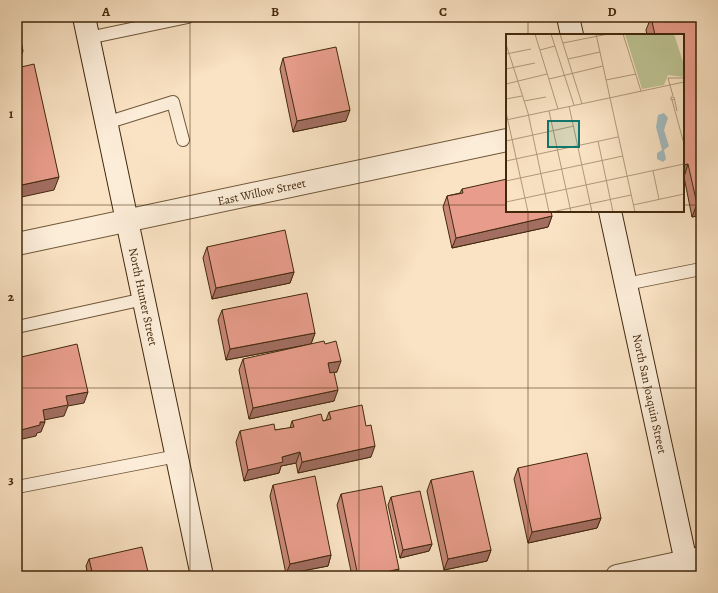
<svg xmlns="http://www.w3.org/2000/svg" width="718" height="593" viewBox="0 0 718 593" font-family="Alegreya,serif">
<style>
.lines{fill:none;stroke-linecap:round;stroke-linejoin:round}
.lane-casing{stroke:#70583a;stroke-width:14}
.street-casing{stroke:#70583a;stroke-width:24}
.secondary-casing{stroke:#42290c;stroke-width:24}
.lane{stroke:#fcedd9;stroke-width:12}
.street{stroke:#fcedd9;stroke-width:22}
.secondary{stroke:#fcedd9;stroke-width:22}
.wall{fill:#c88778;stroke:#42290c}
.shaded-wall{fill:#a26e62;stroke:#42290c}
.building{fill:#e89d8c;stroke:#42290c}
.grid{fill:none;stroke:#42290c;stroke-width:1;stroke-opacity:0.55}
.labels{text-anchor:middle;stroke-width:3;stroke-linejoin:round;paint-order:stroke}
.street-label{font-size:12px;fill:#42290c;stroke:#fcedd9}
.inset-road{fill:none;stroke:#b0997a;stroke-width:1}
.view{fill:#0f766e;fill-opacity:0.15;stroke:#0f766e;stroke-width:2}
.inset-edge{fill:none;stroke:#42290c;stroke-width:2}
.neatline{fill:none;stroke:#42290c;stroke-width:1.5}
.grid-label{font-size:13px;text-anchor:middle;font-weight:bold;fill:#42290c}
</style>
<rect width="100%" height="100%" fill="#fae3c4"/>
<filter id="stains"><feTurbulence type="fractalNoise" baseFrequency=".005" numOctaves="4"/><feColorMatrix values="0 0 0 0 .2 0 0 0 0 .09 0 0 0 0 .02 0 0 0 .5 -.17"/></filter>
<radialGradient id="worn" r=".72"><stop offset=".6" stop-color="#630" stop-opacity="0"/><stop offset="1" stop-color="#630" stop-opacity=".3"/></radialGradient>
<g class="lines">
<defs>
<path id="lane" d="M 88,38 L 188,17
M 106,123 L 173,102 L 183,140
M 626,284 L 701,269
M 17,327 L 144,299
M 17,487 L 177,456"/>
<g id="street">
<path id="s1" d="M 17,244 L 507,140"/>
<path d="M 617,576 L 701,558"/>
</g>
<g id="secondary">
<path id="s2" d="M 84,17 L 202,576"/>
<path d="M 568,17 L 572,35"/>
<path id="s3" d="M 610,211 L 689,576"/>
</g>
</defs>
<!-- lane casing -->
<use href="#lane" class="lane-casing"/>
<!-- street casing -->
<use href="#street" class="street-casing"/>
<!-- secondary casing -->
<use href="#secondary" class="secondary-casing"/>
<!-- lane -->
<use href="#lane" class="lane"/>
<!-- street -->
<use href="#street" class="street"/>
<!-- secondary -->
<use href="#secondary" class="secondary"/>
</g>
<!-- wall -->
<path class="wall" d="M 649,17 L 701,17 L 701,215 L 692,217 L 684,177 L 683,35 L 647,35 L 646,30 L 650,20 Z
M 283,58 L 346,121 L 293,132 L 280,69 Z
M 462,189 L 552,216 L 548,227 L 452,248 L 443,207 L 447,196 L 460,193 Z
M 207,247 L 294,272 L 290,283 L 212,299 L 203,258 Z
M 222,310 L 315,333 L 311,344 L 226,360 L 218,320 Z
M 243,359 L 337,372 L 334,372 L 334,401 L 249,419 L 239,370 Z
M 329,412 L 371,457 L 298,473 L 296,463 L 281,466 L 279,473 L 244,481 L 236,442 L 240,431 L 275,430 L 290,428 L 292,421 L 323,421 L 326,420 Z
M 518,468 L 601,518 L 597,528 L 528,543 L 514,479 Z
M 431,480 L 491,550 L 487,561 L 444,570 L 427,491 Z
M 273,485 L 331,555 L 328,566 L 286,574 L 270,496 Z
M 341,494 L 397,576 L 352,576 L 337,505 Z
M 391,497 L 432,544 L 429,551 L 400,558 L 388,505 Z
M 89,559 L 149,576 L 88,576 L 86,566 Z"/>
<!-- shaded-wall -->
<path class="shaded-wall" d="M 23,51 L 19,62 L 17,62 L 17,52 Z
M 350,110 L 346,121 L 293,132 L 297,121 Z
M 688,164 L 684,177 L 683,177 L 683,165 Z
M 59,177 L 54,190 L 17,198 L 17,186 Z
M 701,203 L 701,215 L 692,217 L 697,204 Z
M 552,216 L 548,227 L 452,248 L 456,238 Z
M 294,272 L 290,283 L 212,299 L 216,288 Z
M 315,333 L 311,344 L 226,360 L 230,349 Z
M 341,361 L 337,372 L 324,374 L 328,363 Z
M 338,390 L 334,401 L 249,419 L 253,408 Z
M 88,392 L 84,403 L 68,406 L 64,416 L 39,421 L 43,410 L 66,396 Z
M 40,422 L 45,422 L 41,432 L 37,433 L 36,436 L 18,440 L 17,442 L 17,432 L 21,430 Z
M 375,446 L 371,457 L 298,473 L 302,462 Z
M 300,452 L 296,463 L 281,466 L 279,473 L 244,481 L 248,470 L 282,457 Z
M 601,518 L 597,528 L 528,543 L 532,532 Z
M 432,544 L 429,551 L 400,558 L 403,550 Z
M 491,550 L 487,561 L 444,570 L 448,559 Z
M 331,555 L 328,566 L 286,574 L 290,564 Z
M 399,569 L 397,576 L 368,576 Z"/>
<!-- building -->
<path class="building" d="M 651,17 L 701,17 L 701,203 L 697,204 L 688,164 L 683,165 L 683,35 L 655,35 Z
M 17,20 L 23,51 L 17,52 Z
M 336,47 L 350,110 L 297,121 L 283,58 Z
M 34,64 L 59,177 L 17,186 L 17,68 Z
M 507,179 L 507,211 L 551,211 L 552,216 L 456,238 L 447,196 L 463,193 L 462,189 Z
M 285,230 L 294,272 L 216,288 L 207,247 Z
M 307,293 L 315,333 L 230,349 L 222,310 Z
M 324,341 L 325,344 L 336,341 L 341,361 L 328,363 L 330,373 L 334,372 L 338,390 L 253,408 L 243,359 Z
M 77,344 L 88,392 L 66,396 L 68,405 L 43,410 L 45,422 L 40,422 L 40,425 L 21,430 L 21,431 L 17,432 L 17,358 Z
M 362,405 L 366,426 L 371,425 L 375,446 L 302,462 L 300,452 L 282,457 L 283,462 L 248,470 L 240,431 L 274,424 L 275,430 L 294,427 L 292,421 L 321,414 L 323,421 L 331,419 L 329,412 Z
M 587,453 L 601,518 L 532,532 L 518,468 Z
M 473,471 L 491,550 L 448,559 L 431,480 Z
M 315,476 L 331,555 L 290,564 L 273,485 Z
M 382,486 L 399,569 L 368,576 L 358,576 L 341,494 Z
M 420,491 L 432,544 L 403,550 L 391,497 Z
M 142,547 L 149,576 L 93,576 L 89,559 Z"/>
<!-- grid -->
<path class="grid" d="M 190,17 L 190,576M 359,17 L 359,576M 528,17 L 528,35M 17,205 L 507,205M 683,205 L 701,205M 528,211 L 528,576M 17,388 L 701,388"/>
<g class="labels">
<!-- street labels -->
<g class="street-label">
<text dy="4" stroke="none"><textPath href="#s1" startOffset="250">East Willow Street</textPath></text>
<text dy="4" stroke="none"><textPath href="#s2" startOffset="286">North Hunter Street</textPath></text>
<text dy="4" stroke="none"><textPath href="#s3" startOffset="187">North San Joaquin Street</textPath></text>
</g>
</g>
<!-- overview -->
<g transform="translate(506 34)">
<rect width="178" height="178" fill="#fae3c4"/>
<path d="M 119,0 L 168,0 L 178,31 L 178,43 L 162,41 L 158,51 L 136,55 Z" fill="#bec494"/>
<path d="M 158,79 L 162,84 L 158,96 L 163,112 L 158,116 L 160,125 L 157,128 L 151,125 L 151,119 L 156,116 L 150,93 L 152,81 Z" fill="#a2bbbe"/>
<path class="inset-road" d="M 29,0 L 52,75M 45,0 L 68,71M 54,0 L 76,70M 90,0 L 129,178M 117,0 L 135,57M 57,9 L 102,0M 0,10 L 22,79 L 43,178M 34,16 L 49,12M 0,20 L 25,15M 62,25 L 94,18M 0,35 L 29,29M 43,45 L 97,32M 100,46 L 130,40M 0,50 L 41,40M 167,62 L 162,44 L 178,44M 0,65 L 16,62M 168,65 L 165,66 L 165,63 L 168,63 L 171,77M 166,66 L 178,110M 18,67 L 40,63M 63,72 L 86,178M 43,77 L 65,178M 0,78 L 22,178M 0,86 L 178,48M 0,107 L 68,92M 92,107 L 107,178M 0,127 L 112,103M 147,137 L 153,165M 0,147 L 117,122M 0,168 L 178,130M 127,171 L 178,160M 46,178 L 125,161"/>
<path class="view" d="M 42,87 L 73,87 L 73,113 L 42,113 Z"/>
<rect width="178" height="178" class="inset-edge"/>
</g>
<!-- margin -->
<rect width="718" height="593" fill="none" stroke="#fae3c4" stroke-width="44"/>
<rect x="22" y="22" width="674" height="549" class="neatline"/>
<g class="grid-label">
<text x="106" y="16">A</text>
<text x="275" y="16">B</text>
<text x="443" y="16">C</text>
<text x="612" y="16">D</text>
<text x="11" y="118">1</text>
<text x="11" y="301">2</text>
<text x="11" y="484">3</text>
</g>
<rect width="100%" height="100%" filter="url(#stains)"/>
<rect width="100%" height="100%" fill="url(#worn)"/>
</svg>
